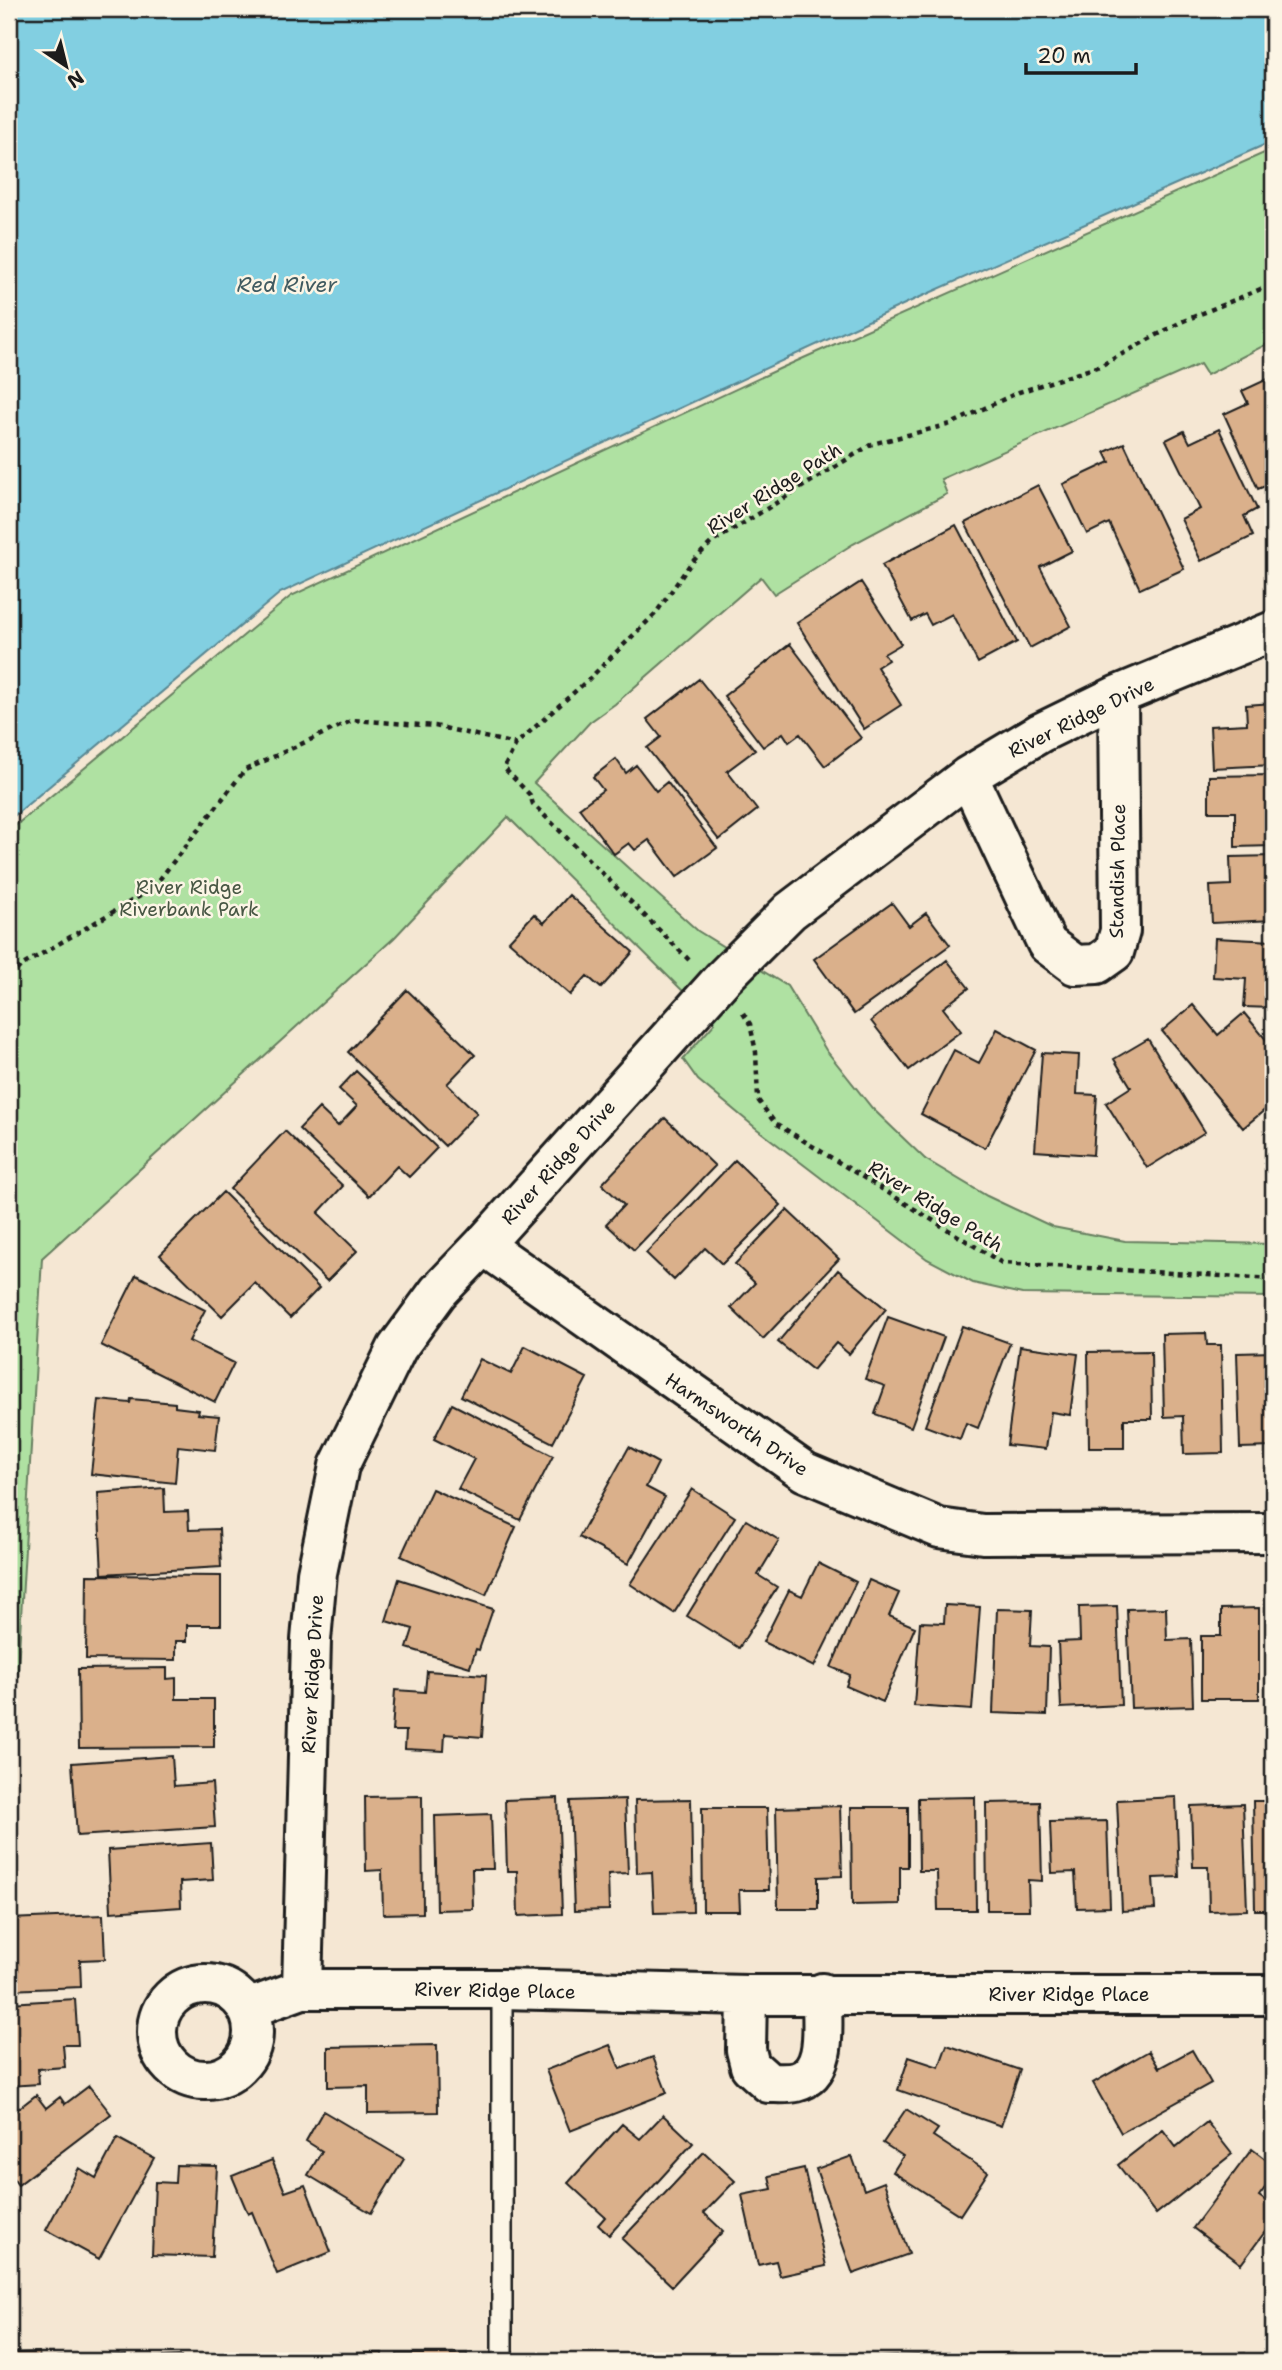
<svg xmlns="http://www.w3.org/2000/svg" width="1282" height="2370" viewBox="0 0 1282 2370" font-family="'Shantell Sans',sans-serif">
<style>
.green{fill:#afe1a2;stroke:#667e5f;stroke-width:2}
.water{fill:#82cfe1;stroke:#598792;stroke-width:2}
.building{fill:#dab08b;stroke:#1c1c1c;stroke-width:2}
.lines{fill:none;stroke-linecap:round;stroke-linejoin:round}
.lane-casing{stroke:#1c1c1c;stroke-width:24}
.street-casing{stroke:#1c1c1c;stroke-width:44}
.path{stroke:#1c1c1c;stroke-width:4.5;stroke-dasharray:5 5;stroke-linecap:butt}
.lane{stroke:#fcf5e5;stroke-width:19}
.street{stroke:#fcf5e5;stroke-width:38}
.labels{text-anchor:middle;stroke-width:5;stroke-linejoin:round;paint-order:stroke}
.street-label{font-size:19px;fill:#1c1c1c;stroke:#fcf5e5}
.park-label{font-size:19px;fill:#485744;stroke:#fcf5e5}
.water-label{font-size:21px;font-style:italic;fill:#405b61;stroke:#fcf5e5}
</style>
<rect width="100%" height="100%" fill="#f5e7d3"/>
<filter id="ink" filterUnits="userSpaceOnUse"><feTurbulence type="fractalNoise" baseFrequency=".0143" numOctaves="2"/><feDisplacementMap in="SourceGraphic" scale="14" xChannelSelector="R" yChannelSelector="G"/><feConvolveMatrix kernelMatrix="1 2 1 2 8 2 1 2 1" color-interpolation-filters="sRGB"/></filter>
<g filter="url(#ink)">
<!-- green -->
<path class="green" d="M 1273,149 L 1273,341 L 1207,375 L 1200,364 L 941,479 L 947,494 L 853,544 L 774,594 L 761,577 L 615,704 L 590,722 L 534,783 L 698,931 L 787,986 L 826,1050 L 872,1108 L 925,1159 L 987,1196 L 1053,1227 L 1125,1241 L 1273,1244 L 1273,1297 L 1022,1294 L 973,1283 L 927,1259 L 757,1129 L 698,1080 L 683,1059 L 715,1023 L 508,817 L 394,938 L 42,1258 L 9,1822 L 9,831 L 291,596 L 779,369 Z"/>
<!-- water -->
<path class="water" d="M 9,9 L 1273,9 L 1273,141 L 909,302 L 280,593 L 9,820 Z"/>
<!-- building -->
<path class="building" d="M 1272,377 L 1273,483 L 1258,489 L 1224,414 L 1248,403 L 1242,391 Z
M 1219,429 L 1257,509 L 1244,516 L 1253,536 L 1201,561 L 1181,519 L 1200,509 L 1166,440 L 1184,431 L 1190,443 Z
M 1124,443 L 1184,569 L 1140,589 L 1109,523 L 1087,534 L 1063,484 L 1110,462 L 1105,452 Z
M 1038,485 L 1072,551 L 1040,567 L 1071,626 L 1030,648 L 965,523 Z
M 956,525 L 1017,642 L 978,663 L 952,614 L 931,625 L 925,614 L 912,621 L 882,565 Z
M 861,582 L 901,644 L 884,654 L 888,660 L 877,667 L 901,705 L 864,729 L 797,623 Z
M 790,644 L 861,738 L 825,766 L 800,734 L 789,742 L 783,733 L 763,747 L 724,696 Z
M 699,679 L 755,750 L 727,771 L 757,810 L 719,840 L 647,748 L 661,737 L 647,719 Z
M 1273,703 L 1273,765 L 1212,768 L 1210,726 L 1247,724 L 1246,705 Z
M 616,759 L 626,773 L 636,765 L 656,791 L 667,782 L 717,848 L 677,877 L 649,840 L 635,850 L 629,843 L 614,854 L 579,808 L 603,790 L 593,777 Z
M 1273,775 L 1273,846 L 1235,847 L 1235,812 L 1209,812 L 1209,776 Z
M 1273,856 L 1273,920 L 1212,923 L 1210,886 L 1231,885 L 1230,857 Z
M 569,895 L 633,952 L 601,988 L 587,976 L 570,995 L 509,941 L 534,914 L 544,923 Z
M 892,903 L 909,926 L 926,913 L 950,945 L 854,1014 L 814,959 Z
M 1215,938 L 1273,941 L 1273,1008 L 1244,1007 L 1246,979 L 1213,977 Z
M 947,960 L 969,988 L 943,1008 L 961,1031 L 909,1070 L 871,1021 Z
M 407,990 L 475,1055 L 447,1084 L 477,1113 L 445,1146 L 348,1052 Z
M 1193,1005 L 1218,1035 L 1244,1013 L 1273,1048 L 1273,1103 L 1243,1128 L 1162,1031 Z
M 997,1029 L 1036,1050 L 985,1148 L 921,1114 L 954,1050 L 979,1063 Z
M 1148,1039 L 1205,1132 L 1147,1168 L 1106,1103 L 1131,1087 L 1114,1059 Z
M 1042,1053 L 1079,1055 L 1077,1094 L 1097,1095 L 1093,1155 L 1035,1151 Z
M 356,1071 L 437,1148 L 409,1177 L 397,1166 L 369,1196 L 299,1129 L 319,1108 L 338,1126 L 357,1106 L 339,1089 Z
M 665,1118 L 715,1166 L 634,1250 L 606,1224 L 624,1205 L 602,1184 Z
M 285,1131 L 343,1186 L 318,1213 L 357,1251 L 327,1281 L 230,1189 Z
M 735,1160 L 781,1205 L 722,1264 L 705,1248 L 674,1280 L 646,1253 Z
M 223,1192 L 319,1288 L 290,1318 L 255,1283 L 222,1316 L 160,1255 Z
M 787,1210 L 839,1259 L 763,1339 L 731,1308 L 755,1283 L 735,1264 Z
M 838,1270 L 886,1309 L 849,1354 L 836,1343 L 813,1370 L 778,1342 Z
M 136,1275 L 205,1310 L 189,1341 L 234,1363 L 215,1402 L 101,1345 Z
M 888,1317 L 944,1337 L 911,1427 L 875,1414 L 885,1386 L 865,1379 Z
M 962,1326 L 1010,1343 L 978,1428 L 966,1423 L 960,1439 L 925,1426 Z
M 1206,1333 L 1207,1345 L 1221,1345 L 1223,1453 L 1184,1454 L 1183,1416 L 1164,1417 L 1162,1334 Z
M 525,1346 L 587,1378 L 553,1443 L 461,1396 L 480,1359 L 511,1374 Z
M 1020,1346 L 1078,1354 L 1070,1415 L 1051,1412 L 1046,1449 L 1007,1445 Z
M 1151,1351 L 1152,1419 L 1124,1419 L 1124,1448 L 1089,1448 L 1088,1352 Z
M 1273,1352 L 1273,1447 L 1240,1448 L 1237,1353 Z
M 131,1399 L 175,1403 L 175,1407 L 199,1410 L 198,1414 L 219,1416 L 215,1450 L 178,1446 L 175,1483 L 91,1474 L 99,1400 L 130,1403 Z
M 452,1404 L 553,1456 L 520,1520 L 458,1489 L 474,1459 L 434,1439 Z
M 629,1447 L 658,1463 L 646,1487 L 665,1497 L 628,1564 L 579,1537 Z
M 164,1488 L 165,1512 L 188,1511 L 189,1530 L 219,1529 L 221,1567 L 102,1574 L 98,1493 Z
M 432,1489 L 516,1527 L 486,1595 L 401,1556 Z
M 692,1489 L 735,1517 L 674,1613 L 630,1584 Z
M 746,1520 L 779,1540 L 758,1575 L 777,1587 L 739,1648 L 687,1616 Z
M 818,1563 L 856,1582 L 814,1667 L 763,1642 L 789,1590 L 802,1596 Z
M 87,1575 L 221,1576 L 221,1625 L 187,1625 L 187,1641 L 176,1641 L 176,1660 L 86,1659 Z
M 399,1579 L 493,1609 L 479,1650 L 476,1649 L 470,1667 L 407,1648 L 413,1629 L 386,1621 Z
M 869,1580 L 899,1593 L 889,1616 L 915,1627 L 883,1702 L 846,1686 L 850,1675 L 831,1667 Z
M 945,1605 L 980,1607 L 972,1710 L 914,1706 L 920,1622 L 944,1623 Z
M 1117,1606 L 1121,1705 L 1061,1708 L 1058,1642 L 1080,1641 L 1079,1607 Z
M 1166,1608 L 1167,1640 L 1191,1639 L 1193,1706 L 1131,1708 L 1127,1609 Z
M 1259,1608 L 1259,1699 L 1201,1699 L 1201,1636 L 1221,1636 L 1221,1609 Z
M 1269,1608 L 1273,1609 L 1273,1701 L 1268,1701 Z
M 997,1609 L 1032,1610 L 1030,1646 L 1049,1647 L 1047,1715 L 993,1713 Z
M 167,1668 L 167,1679 L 176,1678 L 176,1699 L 214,1699 L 214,1747 L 79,1748 L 78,1669 Z
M 427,1671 L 486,1675 L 482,1737 L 445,1734 L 444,1751 L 405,1749 L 406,1731 L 392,1731 L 395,1690 L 425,1692 Z
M 172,1756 L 174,1786 L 212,1783 L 215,1827 L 77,1836 L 72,1763 Z
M 422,1796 L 423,1913 L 383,1914 L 382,1870 L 366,1871 L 365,1797 Z
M 975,1797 L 976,1910 L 938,1910 L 937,1871 L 919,1871 L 918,1798 Z
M 1176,1797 L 1179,1877 L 1153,1878 L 1155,1909 L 1122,1911 L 1117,1800 Z
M 558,1798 L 562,1914 L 518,1916 L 517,1871 L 507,1871 L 505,1800 Z
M 625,1799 L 628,1873 L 608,1874 L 609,1910 L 574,1911 L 570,1801 Z
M 691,1799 L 693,1912 L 654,1913 L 652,1872 L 637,1873 L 635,1800 Z
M 1253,1801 L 1273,1801 L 1273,1910 L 1255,1910 Z
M 1040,1802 L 1042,1881 L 1028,1880 L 1029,1910 L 987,1910 L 986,1803 Z
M 1243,1804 L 1247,1910 L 1209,1911 L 1208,1867 L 1193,1867 L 1191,1806 Z
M 840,1806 L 842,1876 L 818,1877 L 818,1909 L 778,1909 L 776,1808 Z
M 851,1807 L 908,1807 L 908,1867 L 900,1867 L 900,1904 L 852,1905 Z
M 702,1808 L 767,1808 L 769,1890 L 739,1890 L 740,1911 L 703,1911 Z
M 491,1814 L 493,1869 L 472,1869 L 473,1909 L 437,1910 L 435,1816 Z
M 1107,1821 L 1110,1907 L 1077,1908 L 1075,1872 L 1052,1873 L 1050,1822 Z
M 211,1843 L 213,1880 L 180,1882 L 181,1907 L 111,1912 L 108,1850 Z
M 103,1915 L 105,1959 L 80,1960 L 81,1987 L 9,1990 L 9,1919 Z
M 75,1999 L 78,2045 L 63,2045 L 65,2067 L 38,2069 L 39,2084 L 9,2086 L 9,2003 Z
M 437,2045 L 438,2112 L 368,2113 L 368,2086 L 328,2087 L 328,2047 Z
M 610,2045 L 620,2069 L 653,2057 L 667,2093 L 570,2131 L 546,2070 Z
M 947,2045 L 1020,2070 L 1001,2126 L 898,2090 L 909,2057 L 939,2067 Z
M 1192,2050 L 1211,2083 L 1121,2133 L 1093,2083 L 1149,2051 L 1159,2068 Z
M 89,2086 L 111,2114 L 18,2185 L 9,2173 L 9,2116 L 36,2095 L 46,2108 L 60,2097 L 65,2104 Z
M 906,2109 L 938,2129 L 933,2136 L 988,2172 L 960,2215 L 893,2172 L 903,2156 L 883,2143 Z
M 323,2111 L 404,2159 L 371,2213 L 308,2175 L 322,2151 L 306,2141 Z
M 663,2115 L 693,2143 L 609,2235 L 598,2225 L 605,2217 L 568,2183 L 622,2124 L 640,2139 Z
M 1207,2122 L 1232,2154 L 1156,2214 L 1118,2165 L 1163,2130 L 1176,2147 Z
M 117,2138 L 154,2158 L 99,2259 L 46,2230 L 79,2168 L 96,2178 Z
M 1252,2149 L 1273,2165 L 1273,2177 L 1259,2196 L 1273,2206 L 1273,2221 L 1241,2264 L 1193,2228 Z
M 704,2152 L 735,2181 L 704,2213 L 723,2231 L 672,2286 L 622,2239 Z
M 852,2156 L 864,2190 L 884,2182 L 909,2254 L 853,2274 L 816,2169 Z
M 272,2160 L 285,2192 L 305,2185 L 331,2252 L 277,2274 L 252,2212 L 248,2214 L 232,2176 Z
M 176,2165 L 217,2166 L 212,2257 L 152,2255 L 155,2182 L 175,2183 Z
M 804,2168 L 826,2266 L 780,2276 L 776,2261 L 758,2265 L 742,2195 L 772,2189 L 769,2176 Z
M 39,2352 L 40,2361 L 9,2361 L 9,2353 Z
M 846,2352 L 846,2361 L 776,2361 L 776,2354 Z
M 382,2353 L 382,2361 L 310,2361 L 310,2354 Z
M 1015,2353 L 1015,2361 L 944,2361 L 944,2355 Z
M 1245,2353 L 1245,2361 L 1214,2361 L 1214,2354 Z
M 397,2354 L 467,2354 L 467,2361 L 397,2361 Z
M 126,2355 L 126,2361 L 57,2361 L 57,2357 Z
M 918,2355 L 918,2361 L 858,2361 L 858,2358 Z
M 181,2356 L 182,2361 L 138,2361 L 138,2358 Z"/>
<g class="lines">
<defs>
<path id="lane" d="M 502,2361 L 502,1989"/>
<path id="street" d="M 968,776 L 1047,944 L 1075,965 L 1097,964 L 1114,952 L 1120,931 L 1118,695
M 483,1245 L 805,1472 L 939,1528 L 983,1534 L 1273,1533
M157 2032a48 48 0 1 1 96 0a48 48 0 1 1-96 0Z
M 302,1989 L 311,1640 L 317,1573 L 339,1466 L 397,1348 L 438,1292 L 483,1245 L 723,978 L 790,911 L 968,776 L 1040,733 L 1118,695 L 1273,631
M 747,1995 L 746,2050 L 750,2066 L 769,2083 C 777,2083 788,2084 796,2082 C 831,2073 821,2020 822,1993
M 247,2009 L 302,1989 L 502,1989 L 747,1995 L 1273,1995"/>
</defs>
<!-- lane casing -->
<use href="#lane" class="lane-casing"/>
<!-- street casing -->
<use href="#street" class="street-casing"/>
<!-- path -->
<path class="path" d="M 689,960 L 533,804 L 530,795 L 504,768 L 516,744 L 589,679 L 656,613 L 691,563 L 711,543 L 872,444 L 951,424 L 1019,392 L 1100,366 L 1181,322 L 1273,284
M 9,977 L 21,966 L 152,889 L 245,770 L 353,720 L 435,726 L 516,744
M 743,1013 L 750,1024 L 756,1052 L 758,1100 L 775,1123 L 1002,1263 L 1273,1279"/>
<!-- lane -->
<use href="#lane" class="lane"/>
<!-- street -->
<use href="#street" class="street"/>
</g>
</g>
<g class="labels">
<!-- street labels -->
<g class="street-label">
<text transform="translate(774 488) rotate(-32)" y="7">River Ridge Path</text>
<text transform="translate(1081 717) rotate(-26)" y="7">River Ridge Drive</text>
<text transform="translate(1117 871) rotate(-89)" y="7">Standish Place</text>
<text transform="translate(558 1162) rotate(-48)" y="7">River Ridge Drive</text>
<text transform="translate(936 1206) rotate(32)" y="7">River Ridge Path</text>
<text transform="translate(737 1424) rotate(34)" y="7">Harmsworth Drive</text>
<text transform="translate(312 1674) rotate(-87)" y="7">River Ridge Drive</text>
<text transform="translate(495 1990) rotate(1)" y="7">River Ridge Place</text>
<text x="1069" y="2001">River Ridge Place</text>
</g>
<!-- park labels -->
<g class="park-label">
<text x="189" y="894">River Ridge<tspan x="189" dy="22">Riverbank Park</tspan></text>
</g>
<!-- water labels -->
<g class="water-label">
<text x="287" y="292">Red River</text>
</g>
</g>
<!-- margin -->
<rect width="1282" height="2370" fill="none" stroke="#fcf5e5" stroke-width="35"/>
<rect x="18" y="18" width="1247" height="2335" fill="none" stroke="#1c1c1c" stroke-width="2.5" filter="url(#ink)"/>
<!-- north arrow -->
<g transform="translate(66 66) rotate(145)" stroke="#fcf5e5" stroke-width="5" paint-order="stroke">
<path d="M0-5L12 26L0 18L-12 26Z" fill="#1c1c1c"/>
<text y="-10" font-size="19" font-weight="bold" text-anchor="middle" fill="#1c1c1c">N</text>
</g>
<!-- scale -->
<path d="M1026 63v10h110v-10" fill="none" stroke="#1c1c1c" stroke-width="3.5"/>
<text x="1037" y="63" font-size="21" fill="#1c1c1c" stroke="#fcf5e5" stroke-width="5" paint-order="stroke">20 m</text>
</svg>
